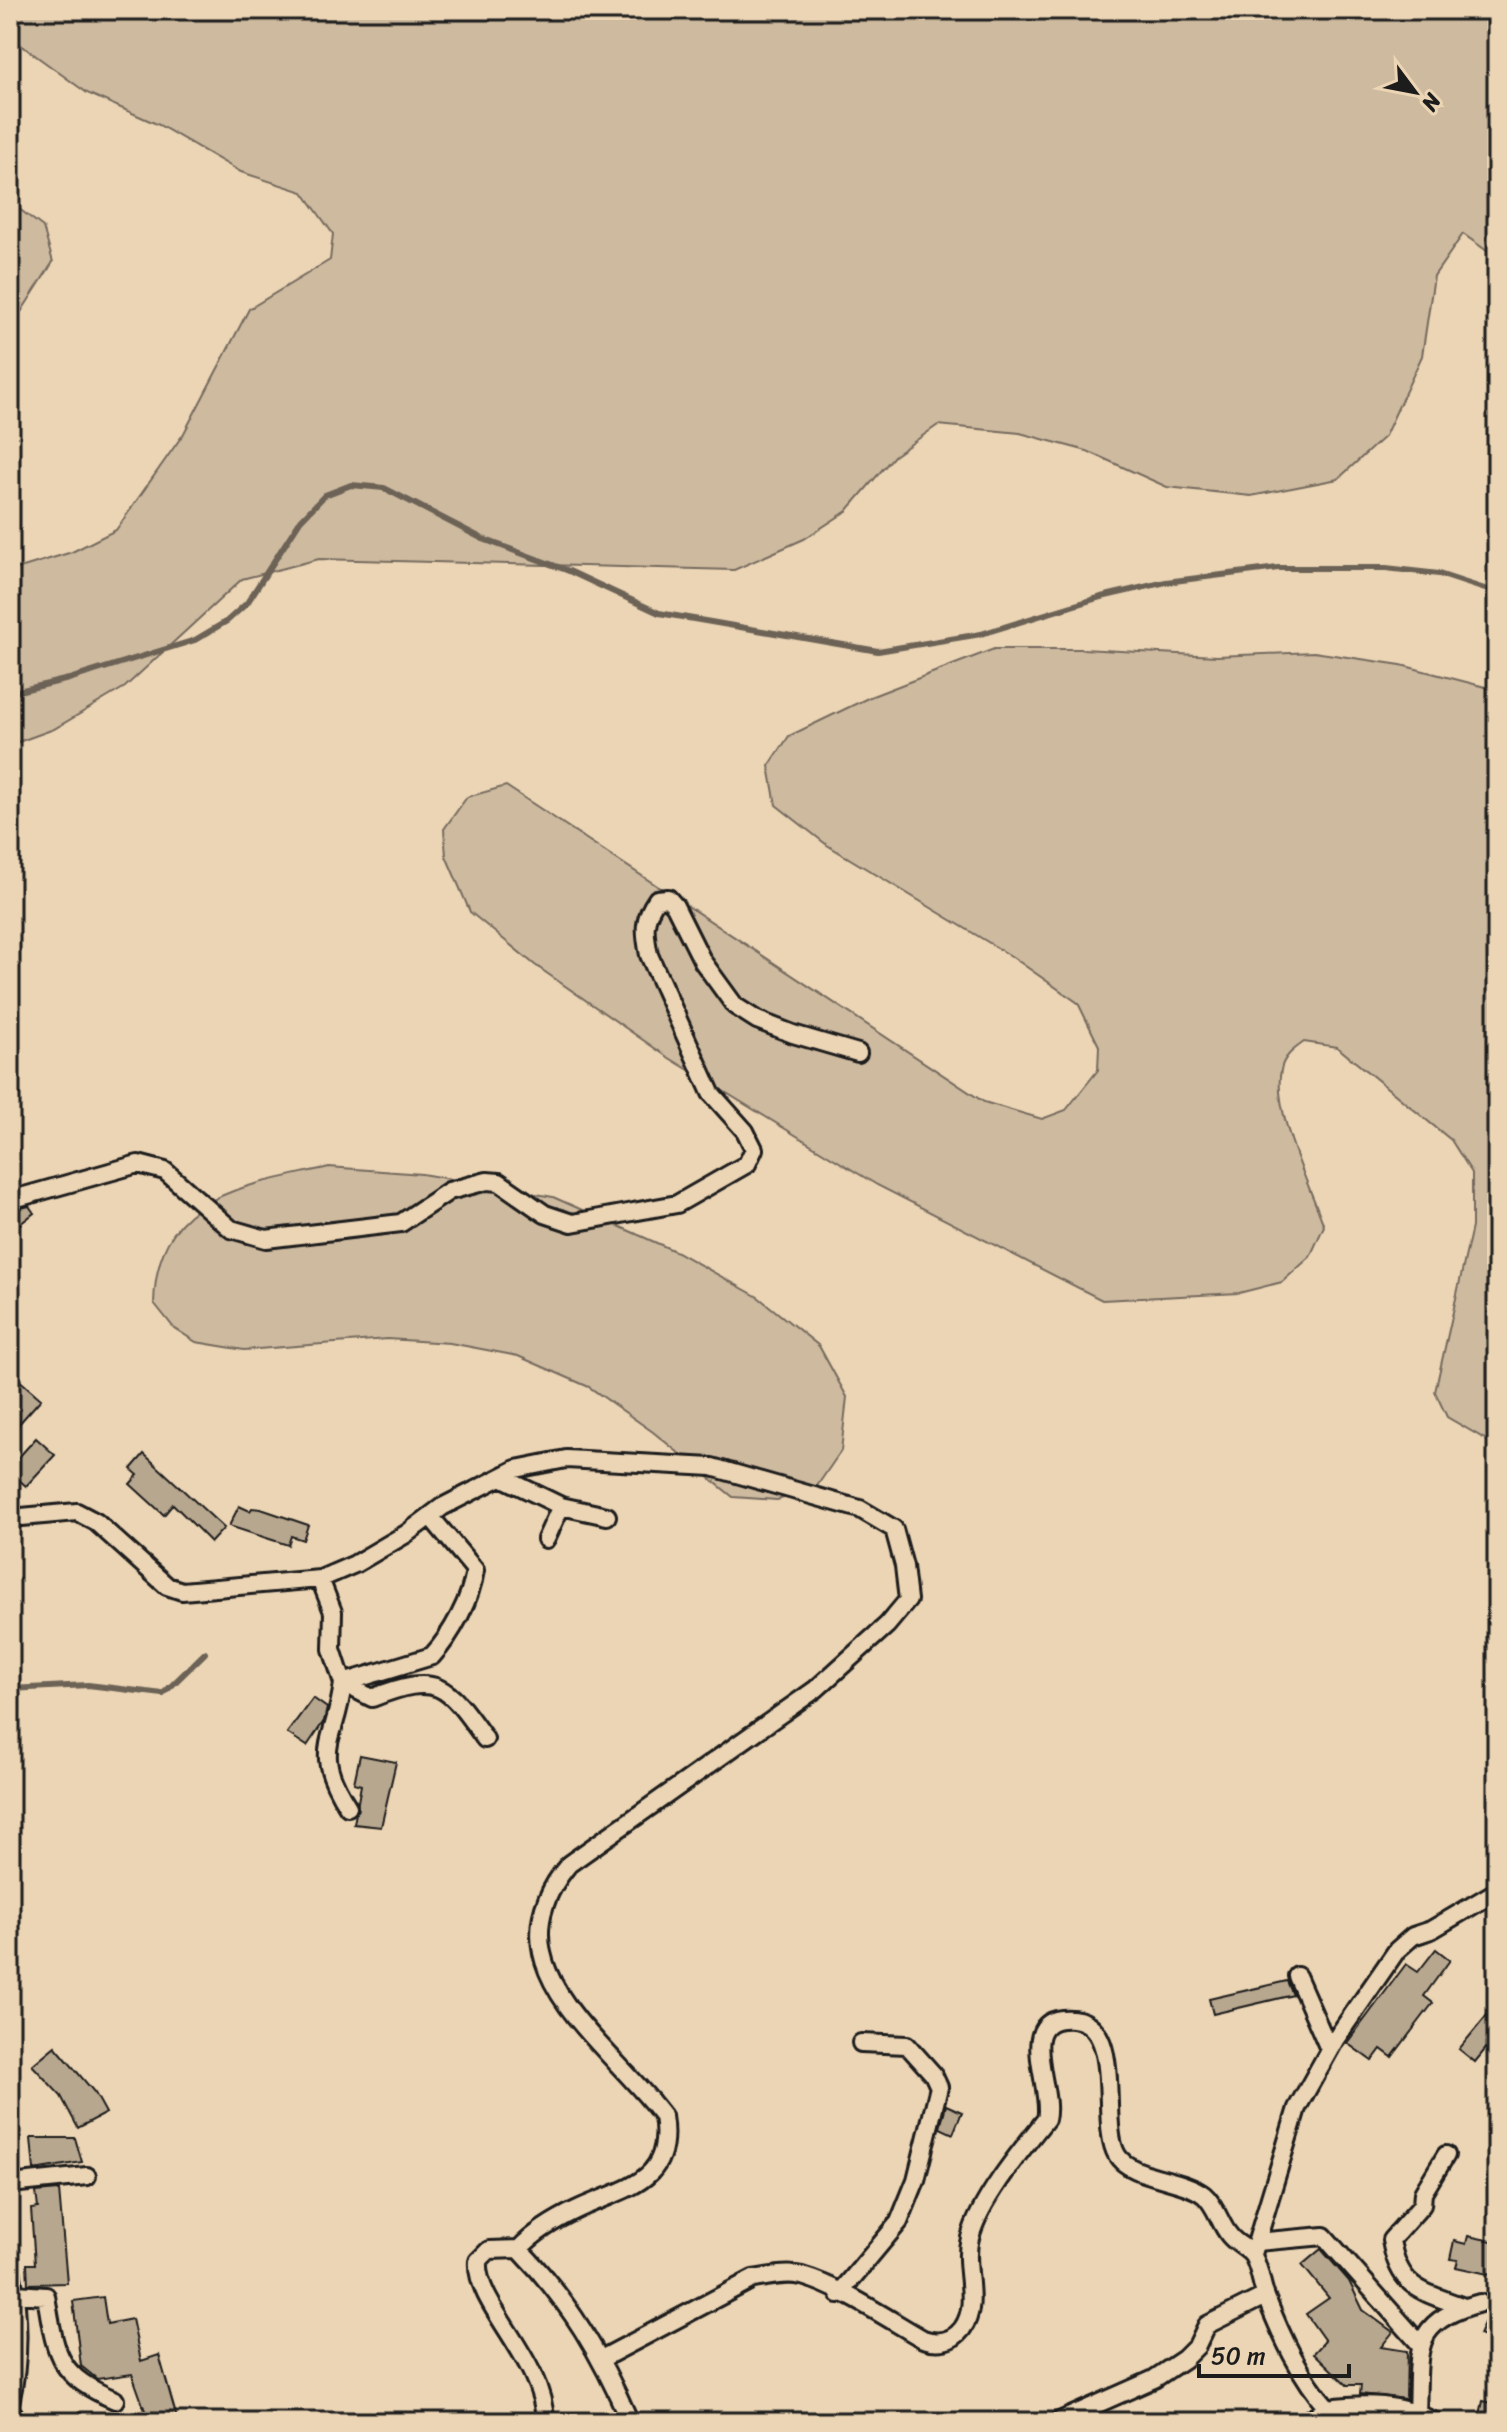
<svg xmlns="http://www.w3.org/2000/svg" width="1507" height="2432" viewBox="0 0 1507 2432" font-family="Sriracha,sans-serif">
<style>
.green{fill:#ceba9f;stroke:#756b5e;stroke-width:2}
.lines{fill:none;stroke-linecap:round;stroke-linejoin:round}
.stream{stroke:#6c6357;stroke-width:6}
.building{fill:#b8a78f;stroke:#1c1c1c;stroke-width:2}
.minor-casing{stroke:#1c1c1c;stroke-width:22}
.minor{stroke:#ecd5b5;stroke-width:16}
</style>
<rect width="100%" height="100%" fill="#ecd5b5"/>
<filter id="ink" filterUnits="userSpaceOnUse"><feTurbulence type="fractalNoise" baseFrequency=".0125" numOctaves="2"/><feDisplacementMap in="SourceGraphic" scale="16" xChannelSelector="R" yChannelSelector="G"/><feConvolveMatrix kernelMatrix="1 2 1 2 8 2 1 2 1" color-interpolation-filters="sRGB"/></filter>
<g filter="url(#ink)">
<!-- green -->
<path class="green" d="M 10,10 L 1497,10 L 1497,258 L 1463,234 L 1434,276 L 1422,356 L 1385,436 L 1338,479 L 1251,496 L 1167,487 L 1087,451 L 1020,433 L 938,425 L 894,456 L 847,511 L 804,539 L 734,570 L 319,559 L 242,579 L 125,687 L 54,729 L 10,745 L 10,571 L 72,552 L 116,530 L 184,433 L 249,309 L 330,260 L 333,234 L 303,192 L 241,172 L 159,125 L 87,93 L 10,37 Z
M 10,202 L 43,227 L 53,262 L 10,329 Z
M 994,649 L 1082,649 L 1217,656 L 1314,652 L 1401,665 L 1497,690 L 1497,1446 L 1447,1417 L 1435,1392 L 1472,1227 L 1472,1173 L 1451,1140 L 1337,1047 L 1304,1042 C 1294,1049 1283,1057 1281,1070 C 1272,1111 1310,1186 1324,1226 L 1310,1257 L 1282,1282 L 1239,1293 L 1102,1300 L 877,1185 L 666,1056 L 535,965 L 470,912 L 446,856 L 444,829 L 467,797 L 506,786 L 984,1102 L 1042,1119 L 1066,1110 L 1098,1070 L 1099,1046 L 1078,1003 L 1011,956 L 827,845 L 776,805 L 769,766 L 789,736 L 870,697 Z
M 329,1167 L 422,1174 L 553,1197 L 677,1252 L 758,1297 L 819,1346 L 847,1397 L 841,1451 L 815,1489 L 777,1500 L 733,1497 L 653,1432 L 589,1387 L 518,1356 L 450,1343 L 387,1339 L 244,1350 L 196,1342 L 174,1328 L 154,1303 C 157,1193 243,1187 329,1167 Z"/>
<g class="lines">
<!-- stream -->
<path class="stream" d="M 10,693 L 69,679 L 195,640 L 227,621 L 247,603 L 300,521 L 325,495 L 351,485 L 384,488 L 483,539 L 569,571 L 659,613 L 878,651 L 981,634 L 1101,597 L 1166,582 L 1278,568 L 1386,568 L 1439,574 L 1497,593
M 10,1689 L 88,1685 L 163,1694 L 205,1653"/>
</g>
<!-- building -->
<path class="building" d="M 29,1206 L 34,1213 L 20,1224 L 10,1211 Z
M 10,1372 L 41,1399 L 10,1434 Z
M 36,1438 L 55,1455 L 26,1486 L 10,1472 L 10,1467 Z
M 144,1454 L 224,1528 L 211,1542 L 173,1504 L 164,1515 L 130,1484 L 138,1475 L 131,1469 Z
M 239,1506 L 250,1511 L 252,1508 L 261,1509 L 308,1525 L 303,1540 L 291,1536 L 288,1545 L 229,1526 Z
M 313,1698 L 327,1708 L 324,1721 L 307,1746 L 287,1733 Z
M 360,1755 L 396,1762 L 381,1827 L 354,1824 L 361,1785 L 354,1783 Z
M 1436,1949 L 1450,1960 L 1424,1996 L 1433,2003 L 1392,2057 L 1381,2049 L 1372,2061 L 1347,2043 L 1406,1964 L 1418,1972 Z
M 1287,1981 L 1293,1995 L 1213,2014 L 1209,1999 Z
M 1497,2003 L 1497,2035 L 1475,2062 L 1459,2049 Z
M 55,2046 L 95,2093 L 106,2113 L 78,2128 L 61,2096 L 32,2065 Z
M 946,2105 L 962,2112 L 953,2134 L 940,2128 Z
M 31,2138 L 75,2138 L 82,2162 L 34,2170 Z
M 59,2190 L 67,2283 L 28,2284 L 27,2264 L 35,2264 L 31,2209 L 38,2208 L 36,2192 Z
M 1468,2236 L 1497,2242 L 1497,2276 L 1456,2267 L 1458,2260 L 1450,2259 L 1454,2241 L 1466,2244 Z
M 1321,2249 L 1349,2281 L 1363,2310 L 1393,2332 L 1381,2347 L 1407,2351 L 1406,2399 L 1360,2394 L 1361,2385 L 1347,2385 L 1314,2353 L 1325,2341 L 1306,2314 L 1329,2298 L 1302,2265 Z
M 1497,2292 L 1497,2342 L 1479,2335 Z
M 103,2297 L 107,2324 L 132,2319 L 141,2361 L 159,2355 L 178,2422 L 149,2422 L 132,2374 L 97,2379 L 81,2366 L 73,2301 Z
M 1483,2401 L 1497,2404 L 1497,2422 L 1479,2419 Z
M 1358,2416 L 1382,2417 L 1404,2421 L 1357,2422 Z"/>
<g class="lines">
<defs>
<path id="minor" d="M 10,1200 L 138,1164 L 165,1171 L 231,1229 L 266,1239 L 401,1223 L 449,1191 L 487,1181 L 499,1182 L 545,1214 L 572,1223 L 677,1204 L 747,1164 L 754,1149 L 745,1131 L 711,1093 L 649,955 C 644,931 643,919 657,899 L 668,898 L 675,906 L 703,962 L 735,1006 L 757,1020 L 793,1034 L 858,1053
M 501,1477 L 561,1506 L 607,1516
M 10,1518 L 77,1512 L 96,1522 L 167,1586 L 182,1591 L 320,1579 L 355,1564 L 406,1534 L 442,1507 L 516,1469 L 566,1459 L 712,1467 L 860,1509 L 894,1529 L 904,1566 L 908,1600 L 887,1625 L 816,1689 L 569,1864 C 484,1966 607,2040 663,2116 C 674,2184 624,2187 576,2210 C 555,2220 535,2232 519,2249 L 489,2250 L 478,2261 C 474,2304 544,2359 545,2422
M 546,1539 L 561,1506
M 320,1579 L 333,1612 L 332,1649 L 343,1683 L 372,1698 C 438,1672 446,1684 485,1739
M 348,1807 C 310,1748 336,1743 343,1683 L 432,1656 C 452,1634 471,1599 475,1570 L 430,1516
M 1297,1976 L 1329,2049
M 1446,2155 L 1423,2193 L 1422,2205 L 1391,2240 C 1399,2289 1421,2291 1464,2307
M 10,2184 L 87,2176
M 1257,2242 L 1324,2236 L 1419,2343
M 519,2249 C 570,2302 601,2355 630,2422
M 1253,2254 L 1297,2108 L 1335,2040 L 1397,1950 L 1413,1936 L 1431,1930 L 1497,1891
M 10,2265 C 19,2312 21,2355 10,2403
M 16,2294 L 46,2296 C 56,2355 56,2375 115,2400
M 839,2294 L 899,2222 L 916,2180 L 939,2087 L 933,2074 L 907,2045 L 861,2043
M 603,2358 L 753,2279 C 768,2277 786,2272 802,2276 C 841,2287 888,2319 923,2339 C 938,2344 952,2342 962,2329 C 981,2303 962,2267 970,2238 C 979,2201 1022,2149 1046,2119 C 1054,2091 1017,2024 1062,2019 C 1130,2012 1097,2122 1117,2155 C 1130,2178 1183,2178 1204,2195 C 1216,2205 1220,2225 1230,2236 C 1236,2244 1248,2248 1253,2256 C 1260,2268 1261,2284 1266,2297 C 1281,2335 1300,2377 1328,2408 C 1366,2403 1400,2403 1435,2422
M 10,2410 L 20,2422
M 1417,2413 C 1420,2350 1409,2322 1480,2303
M 1057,2422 L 1154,2379 L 1184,2359 L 1197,2346 L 1207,2325 L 1265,2296
M 1306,2422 L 1328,2408"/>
</defs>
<!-- minor casing -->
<use href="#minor" class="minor-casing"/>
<!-- minor -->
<use href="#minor" class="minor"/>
</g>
</g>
<!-- margin -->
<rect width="1507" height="2432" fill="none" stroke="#ecd5b5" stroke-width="40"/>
<rect x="20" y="20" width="1467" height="2392" fill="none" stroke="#1c1c1c" stroke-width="3" filter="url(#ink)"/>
<!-- north arrow -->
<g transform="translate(1415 92) rotate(122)" stroke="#ecd5b5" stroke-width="6" paint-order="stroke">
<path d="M0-6L14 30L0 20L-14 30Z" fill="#1c1c1c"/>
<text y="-12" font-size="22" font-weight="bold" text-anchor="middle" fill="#1c1c1c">N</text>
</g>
<!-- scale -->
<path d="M1199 2364v12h150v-12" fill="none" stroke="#1c1c1c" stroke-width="4"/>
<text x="1211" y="2364" font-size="24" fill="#1c1c1c" stroke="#ecd5b5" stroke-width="6" paint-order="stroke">50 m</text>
</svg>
